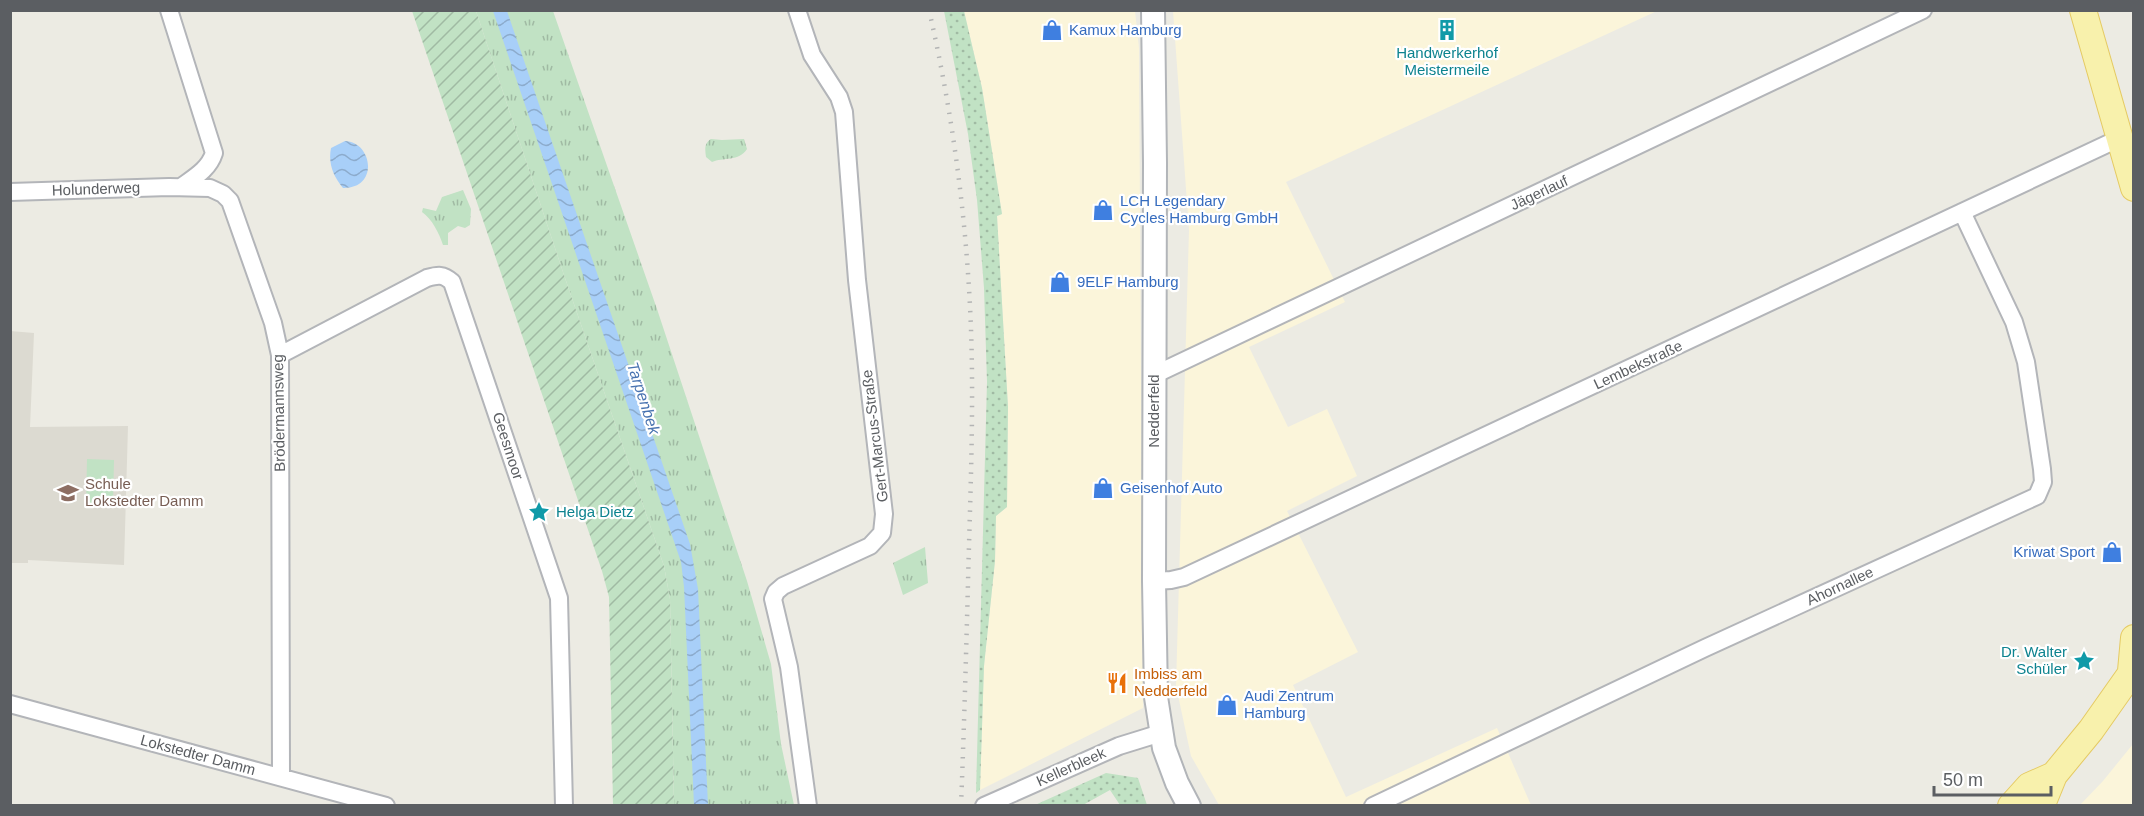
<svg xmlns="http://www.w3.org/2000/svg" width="2144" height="816" viewBox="0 0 2144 816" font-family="Arial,sans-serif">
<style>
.commercial{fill:#fbf5da}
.education{fill:#dcdad1}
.grass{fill:url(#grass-dots)}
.park{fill:url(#park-tufts)}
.garden{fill:url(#garden-furrows)}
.pitch{fill:#c1e2c4}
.water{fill:url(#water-waves)}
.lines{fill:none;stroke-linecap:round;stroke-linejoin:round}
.minor-casing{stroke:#b3b5b9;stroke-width:20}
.secondary-casing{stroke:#b2b5b9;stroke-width:26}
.primary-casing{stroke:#e5ca63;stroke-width:28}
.minor{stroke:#fff;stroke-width:16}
.secondary{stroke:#fff;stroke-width:22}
.primary{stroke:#f8f1ac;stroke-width:26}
.rail{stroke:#b3b4b4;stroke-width:4.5;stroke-dasharray:1.5 8;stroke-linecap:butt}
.labels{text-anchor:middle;stroke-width:4.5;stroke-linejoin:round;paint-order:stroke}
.shop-label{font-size:15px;fill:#366cbe;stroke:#fff;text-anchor:start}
.culture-label{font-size:15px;fill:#0d838f;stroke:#fff}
.street-label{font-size:15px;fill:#5b5e62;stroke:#fff}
.education-label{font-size:15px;fill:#785e54;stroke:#fff;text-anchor:start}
.food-label{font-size:15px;fill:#c56008;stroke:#fff;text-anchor:start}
.water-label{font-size:16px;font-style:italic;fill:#4a74b1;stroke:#fff}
</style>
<defs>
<pattern id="grass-dots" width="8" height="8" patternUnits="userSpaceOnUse" patternTransform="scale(1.5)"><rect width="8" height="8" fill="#c1e2c4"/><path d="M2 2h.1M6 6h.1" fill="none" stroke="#a0baa3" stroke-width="1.8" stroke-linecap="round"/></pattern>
<pattern id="park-tufts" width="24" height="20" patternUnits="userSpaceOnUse" patternTransform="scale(1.5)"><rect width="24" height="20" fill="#c1e2c4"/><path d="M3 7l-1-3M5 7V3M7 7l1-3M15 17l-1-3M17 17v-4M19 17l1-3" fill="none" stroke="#a0baa3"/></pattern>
<pattern id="garden-furrows" width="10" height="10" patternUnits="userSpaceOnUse" patternTransform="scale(1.5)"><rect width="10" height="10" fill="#c1e2c4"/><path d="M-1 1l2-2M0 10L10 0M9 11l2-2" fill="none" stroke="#a0baa3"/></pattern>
<pattern id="water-waves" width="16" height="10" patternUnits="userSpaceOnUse" patternTransform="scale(1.5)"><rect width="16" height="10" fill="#a8cff8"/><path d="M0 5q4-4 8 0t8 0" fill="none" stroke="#8cabcc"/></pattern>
</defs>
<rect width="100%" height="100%" fill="#ecebe3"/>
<!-- commercial -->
<path class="commercial" d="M 964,11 L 1135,11 L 1139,48 L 1143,708 L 980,790 L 984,666 L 995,561 L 996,516 L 1007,507 L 1008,407 L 997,216 L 1002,214 L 982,88 Z
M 1173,11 L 1657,11 L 1286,182 L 1345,302 L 1249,347 L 1288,427 L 1327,409 L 1357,476 L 1287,511 L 1358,652 L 1293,685 L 1346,797 L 1497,728 L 1531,805 L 1219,805 L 1191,756 L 1176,686 L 1189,230 Z
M 2133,744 L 2133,805 L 2080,805 L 2103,781 Z"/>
<!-- education -->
<path class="education" d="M 10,331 L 34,333 L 30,427 L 128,426 L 124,565 L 28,560 L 28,563 L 11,563 Z"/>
<!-- grass -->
<path class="grass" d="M 944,11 L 964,11 L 982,88 L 1002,214 L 997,216 L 1008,407 L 1007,507 L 996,516 L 995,561 L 984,666 L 980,790 L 976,793 L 987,382 L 984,288 L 977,200 L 968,134 Z
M 1106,773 L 1138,778 L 1147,805 L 1120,805 L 1110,790 L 1083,805 L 1035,805 Z"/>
<!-- park -->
<path class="park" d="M 476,11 L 553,11 L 657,309 L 747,581 L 771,664 L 781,744 L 794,805 L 674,805 L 670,599 L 664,566 L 565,278 Z
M 711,139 L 722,140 L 744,139 L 747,149 C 739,162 723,157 712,162 L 706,157 C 705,150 704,143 711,139 Z
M 463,190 L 471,209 L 470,225 L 465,228 L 458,226 L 448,233 L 448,245 L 443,245 C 439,233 432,219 422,212 L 423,208 L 436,211 L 442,197 Z
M 925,547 L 928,583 L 903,595 L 893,563 Z"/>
<!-- garden -->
<path class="garden" d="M 412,11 L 476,11 L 565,278 L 664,566 L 670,599 L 674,805 L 613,805 L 609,597 L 602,571 Z"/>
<!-- pitch -->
<path class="pitch" d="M 87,459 L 114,460 L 113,506 L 86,505 Z"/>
<!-- water -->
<path class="water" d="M 493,11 L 507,11 L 690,544 L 698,589 L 708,805 L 694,805 L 684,587 L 681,562 Z
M 345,141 C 373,142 379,189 343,188 C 333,176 328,163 331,148 Z"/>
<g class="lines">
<defs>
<path id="minor" d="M 169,10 L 214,153 C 209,169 195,177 181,187
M 797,10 L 812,55 L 839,97 L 844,112 L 857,280 L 884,514 L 882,533 L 870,546 L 783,586 L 776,592 L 773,599 L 789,667 L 808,806
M 10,192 L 169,187 L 210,188 L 223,194 L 230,201 L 273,323 L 280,355 L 281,777
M 280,355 L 427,278 C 438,275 443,274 452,282 L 559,598 L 564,806
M 1154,375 L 1923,10
M 1154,581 L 1171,580 L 1184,577 L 2120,138
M 10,704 L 386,806
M 984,806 L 1119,746 L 1161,733
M 1373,806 L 1705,648 L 2037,496 L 2043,482 L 2042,469 L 2026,362 L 2014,322 L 1962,212"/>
<path id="secondary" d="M 1153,10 L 1155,163 L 1154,581 L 1156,697 L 1164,748 L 1177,783 L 1189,806"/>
<path id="primary" d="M 2083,10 L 2134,188
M 2131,671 L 2134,638
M 2011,806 L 2029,786 L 2054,775
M 2039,806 L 2043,802 L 2054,775 L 2091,730 L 2134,669"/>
</defs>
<!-- minor casing -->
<use href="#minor" class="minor-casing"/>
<!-- secondary casing -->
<use href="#secondary" class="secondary-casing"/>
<!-- primary casing -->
<use href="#primary" class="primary-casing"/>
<!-- minor -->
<use href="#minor" class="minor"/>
<!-- secondary -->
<use href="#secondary" class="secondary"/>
<!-- primary -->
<use href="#primary" class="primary"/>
<!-- rail -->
<path class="rail" d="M 929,10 C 953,115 967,222 971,329 C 974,414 970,499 968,583 C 966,657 964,731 961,806"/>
</g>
<!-- icons -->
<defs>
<symbol id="shop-bare" viewBox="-9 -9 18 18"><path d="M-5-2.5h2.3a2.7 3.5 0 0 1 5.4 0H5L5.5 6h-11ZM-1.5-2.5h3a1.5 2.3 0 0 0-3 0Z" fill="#3f7fe0" stroke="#fff" stroke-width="2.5" paint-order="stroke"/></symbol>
<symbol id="building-bare" viewBox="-9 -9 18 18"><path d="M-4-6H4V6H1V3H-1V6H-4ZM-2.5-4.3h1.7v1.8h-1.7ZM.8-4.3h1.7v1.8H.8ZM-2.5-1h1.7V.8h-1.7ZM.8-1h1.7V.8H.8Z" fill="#0f9aa8" stroke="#fff" stroke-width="2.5" paint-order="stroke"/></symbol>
<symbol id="school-bare" viewBox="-9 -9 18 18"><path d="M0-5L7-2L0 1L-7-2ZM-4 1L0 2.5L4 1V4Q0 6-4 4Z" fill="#8d6e63" stroke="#fff" stroke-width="2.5" paint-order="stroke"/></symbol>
<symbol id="sight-bare" viewBox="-9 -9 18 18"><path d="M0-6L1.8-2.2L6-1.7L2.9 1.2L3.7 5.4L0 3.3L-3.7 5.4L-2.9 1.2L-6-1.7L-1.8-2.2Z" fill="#0f9aa8" stroke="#fff" stroke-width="2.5" paint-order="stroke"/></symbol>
<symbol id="restaurant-bare" viewBox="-9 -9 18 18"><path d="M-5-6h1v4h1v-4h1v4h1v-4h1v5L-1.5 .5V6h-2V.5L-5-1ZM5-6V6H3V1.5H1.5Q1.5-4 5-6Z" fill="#e8710a" stroke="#fff" stroke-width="2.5" paint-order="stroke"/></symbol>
</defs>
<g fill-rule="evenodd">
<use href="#shop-bare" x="1037" y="15" width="30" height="30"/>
<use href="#building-bare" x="1432" y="15" width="30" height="30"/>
<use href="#shop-bare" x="1088" y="195" width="30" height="30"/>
<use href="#shop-bare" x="1045" y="267" width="30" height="30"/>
<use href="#shop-bare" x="1088" y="473" width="30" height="30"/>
<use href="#school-bare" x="53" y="478" width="30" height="30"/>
<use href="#sight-bare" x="524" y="497" width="30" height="30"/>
<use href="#shop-bare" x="2097" y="537" width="30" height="30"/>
<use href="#sight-bare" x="2069" y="646" width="30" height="30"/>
<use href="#restaurant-bare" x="1102" y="668" width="30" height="30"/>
<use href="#shop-bare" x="1212" y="690" width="30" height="30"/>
</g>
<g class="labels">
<!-- shop labels -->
<g class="shop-label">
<text x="1069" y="35">Kamux Hamburg</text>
<text x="1120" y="206">LCH Legendary<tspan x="1120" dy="17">Cycles Hamburg GmbH</tspan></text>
<text x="1077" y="287">9ELF Hamburg</text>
<text x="1120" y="493">Geisenhof Auto</text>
<text x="2095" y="557" text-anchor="end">Kriwat Sport</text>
<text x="1244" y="701">Audi Zentrum<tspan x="1244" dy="17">Hamburg</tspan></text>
</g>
<!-- culture labels -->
<g class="culture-label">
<text x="1447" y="58">Handwerkerhof<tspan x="1447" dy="17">Meistermeile</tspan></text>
<text x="556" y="517" text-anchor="start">Helga Dietz</text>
<text x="2067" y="657" text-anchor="end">Dr. Walter<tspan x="2067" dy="17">Schüler</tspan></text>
</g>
<!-- street labels -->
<g class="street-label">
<text transform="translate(96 189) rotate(-2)" y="5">Holunderweg</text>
<text transform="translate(1539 193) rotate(-25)" y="5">Jägerlauf</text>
<text transform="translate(1638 365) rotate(-25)" y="5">Lembekstraße</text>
<text transform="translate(1154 411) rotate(-90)" y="5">Nedderfeld</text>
<text transform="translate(279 413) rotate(-91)" y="5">Brödermannsweg</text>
<text transform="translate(875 436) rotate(-97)" y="5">Gert-Marcus-Straße</text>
<text transform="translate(508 446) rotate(72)" y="5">Geesmoor</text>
<text transform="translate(1840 586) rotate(-25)" y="5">Ahornallee</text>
<text transform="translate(198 755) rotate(15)" y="5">Lokstedter Damm</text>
<text transform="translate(1071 767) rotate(-24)" y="5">Kellerbleek</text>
</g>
<!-- education labels -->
<g class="education-label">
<text x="85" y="489">Schule<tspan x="85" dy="17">Lokstedter Damm</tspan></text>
</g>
<!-- food labels -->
<g class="food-label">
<text x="1134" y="679">Imbiss am<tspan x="1134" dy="17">Nedderfeld</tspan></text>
</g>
<!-- water labels -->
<g class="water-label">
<text transform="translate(644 398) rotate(72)" y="6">Tarpenbek</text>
</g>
</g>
<!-- border -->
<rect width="2144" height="816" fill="none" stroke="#5b5e62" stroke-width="24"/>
<!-- scale -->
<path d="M1934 786v9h117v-9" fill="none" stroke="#5b5e62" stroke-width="3"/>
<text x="1943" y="786" font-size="18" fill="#5b5e62" stroke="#ffffff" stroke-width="4.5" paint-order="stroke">50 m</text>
</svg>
